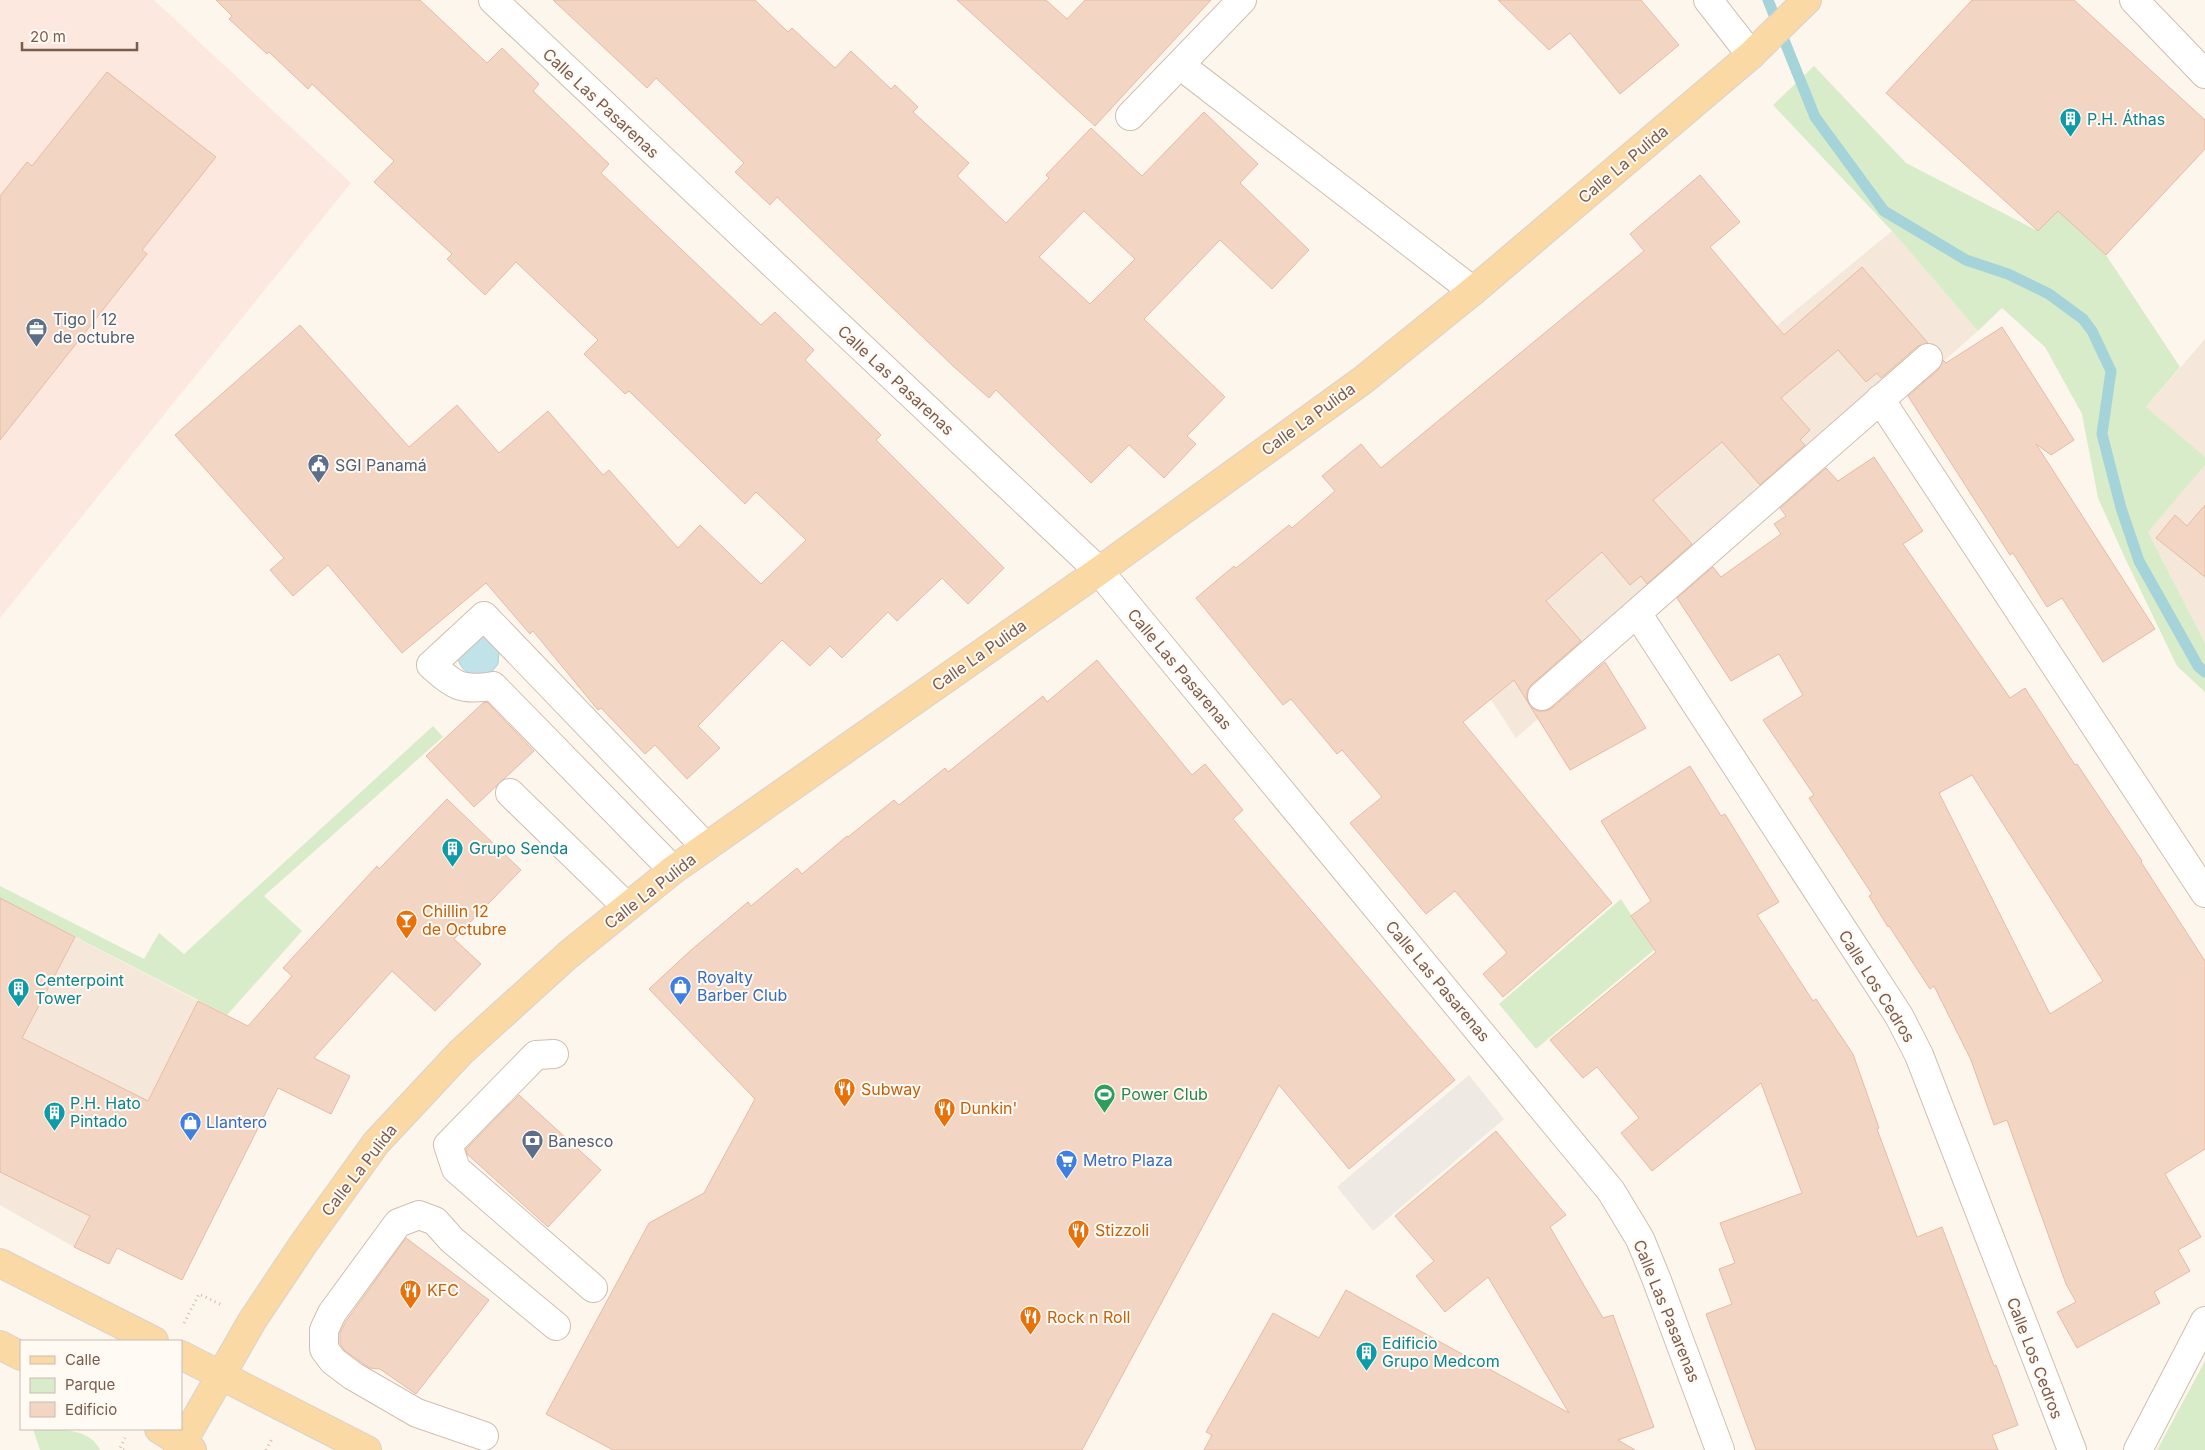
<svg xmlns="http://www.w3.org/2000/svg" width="2205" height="1450" viewBox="0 0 2205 1450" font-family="Inter,sans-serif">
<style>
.residential{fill:#f5e8da}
.commercial{fill:#fde8e0}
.industrial{fill:#efe9e4}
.green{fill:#d8ecc9}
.water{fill:#bfe3e8;stroke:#a5d3da}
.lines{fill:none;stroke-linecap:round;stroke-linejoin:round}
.stream{stroke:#a5d3da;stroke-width:11}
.building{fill:#f3d5c3;stroke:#e6bba3;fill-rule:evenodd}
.minor-casing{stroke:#d1beb0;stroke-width:30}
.major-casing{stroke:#dad1cd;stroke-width:30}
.path{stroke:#d9b8a5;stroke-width:3;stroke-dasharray:1 4;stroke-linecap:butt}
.minor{stroke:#fff;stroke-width:28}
.major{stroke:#fbd9a5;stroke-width:28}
.labels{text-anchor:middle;stroke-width:4;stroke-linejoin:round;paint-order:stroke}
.street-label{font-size:16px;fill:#7a5c4d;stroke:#fffaf3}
.culture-label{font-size:16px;fill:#0d838f;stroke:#fffaf3;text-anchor:start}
.service-label{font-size:16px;fill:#4e5e75;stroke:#fffaf3;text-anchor:start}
.food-label{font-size:16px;fill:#c56008;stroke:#fffaf3;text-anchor:start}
.shop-label{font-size:16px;fill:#366cbe;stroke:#fffaf3;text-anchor:start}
.leisure-label{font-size:16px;fill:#27864d;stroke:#fffaf3;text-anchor:start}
</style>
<rect width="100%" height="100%" fill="#fdf6ec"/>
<!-- residential -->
<path class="residential" d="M 1892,231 L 1978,331 L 1516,738 L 1432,609 Z
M 2205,339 L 2205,643 L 2148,532 L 2146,407 Z
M 75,937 L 198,1001 L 74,1247 L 0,1205 L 0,1080 Z"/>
<!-- commercial -->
<path class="commercial" d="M 0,0 L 154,0 L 351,183 L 0,618 Z"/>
<!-- industrial -->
<path class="industrial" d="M 1469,1075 L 1504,1119 L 1373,1231 L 1337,1187 Z"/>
<!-- green -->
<path class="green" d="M 1814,66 L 1906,163 L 2038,231 L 2058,211 L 2106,255 L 2180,367 L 2146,407 L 2205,457 L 2205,465 L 2148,532 L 2205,643 L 2205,692 L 2177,666 L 2125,558 L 2098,498 L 2082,414 L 2045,347 L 2002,308 L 1978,331 L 1892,231 L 1773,105 Z
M 433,726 L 443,737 L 264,896 L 302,931 L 227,1015 L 0,898 L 0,886 L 144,959 L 159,933 L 184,954 Z
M 1621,899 L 1654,950 L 1536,1049 L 1499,1004 Z
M 2205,1361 L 2205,1450 L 2157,1450 Z
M 33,1429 C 55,1429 90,1427 100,1450 L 40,1450 Z"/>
<!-- water -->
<path class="water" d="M 479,636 L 486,637 L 499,651 L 498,664 L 490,674 C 473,675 464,676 458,659 Z"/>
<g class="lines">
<!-- stream -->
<path class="stream" d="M 1768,0 L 1815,117 L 1884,211 L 1966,260 L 2008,274 L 2049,294 L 2083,319 L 2092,331 L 2111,371 L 2102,434 L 2121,508 L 2139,561 L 2198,666 L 2205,672"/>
</g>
<!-- building -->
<path class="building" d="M 216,0 L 420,0 L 487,63 L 502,48 L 539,84 L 533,91 L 609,164 L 601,173 L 761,325 L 775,312 L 814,350 L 805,360 L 881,435 L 876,440 L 1004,568 L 968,604 L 942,578 L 897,621 L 888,612 L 842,658 L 830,646 L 810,666 L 782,640 L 698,726 L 720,748 L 687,779 L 655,745 L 645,754 L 601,708 L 598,710 L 533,631 L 530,634 L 486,583 L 402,653 L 328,565 L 293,596 L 270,570 L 284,558 L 175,435 L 300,325 L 409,447 L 457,405 L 499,453 L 548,411 L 603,475 L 609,470 L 678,548 L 700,525 L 761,584 L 806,540 L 756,492 L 745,504 L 629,391 L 625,394 L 584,354 L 598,340 L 516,262 L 485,295 L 447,259 L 452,254 L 374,182 L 394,161 L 312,84 L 308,89 L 269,52 L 267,54 L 229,19 L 232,16 Z
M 553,0 L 755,0 L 788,32 L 792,28 L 835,68 L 851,51 L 891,89 L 895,85 L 918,107 L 913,112 L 969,163 L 957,176 L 1006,223 L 1049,178 L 1046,175 L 1091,128 L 1142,176 L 1204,112 L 1258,164 L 1240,183 L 1309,250 L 1272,289 L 1220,240 L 1144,319 L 1225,397 L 1187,436 L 1196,444 L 1164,478 L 1129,445 L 1091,483 L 996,390 L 989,398 L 953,366 L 777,197 L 770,205 L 735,172 L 744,163 L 656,78 L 647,88 ZM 1084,211 L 1135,259 L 1090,304 L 1039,257 Z
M 957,0 L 1046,0 L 1067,19 L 1085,0 L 1211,0 L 1095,126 Z
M 1498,0 L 1641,0 L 1679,45 L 1620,94 L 1570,33 L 1549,50 Z
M 1972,0 L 2074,0 L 2205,120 L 2205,149 L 2106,255 L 2058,211 L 2038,231 L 1886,93 Z
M 107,72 L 216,157 L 142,250 L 147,254 L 0,440 L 0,196 L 27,162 L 32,166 Z
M 1700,175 L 1740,222 L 1710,247 L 1784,335 L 1862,267 L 1928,343 L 1918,346 L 1881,378 L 1877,373 L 1866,382 L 1838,350 L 1781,398 L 1810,430 L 1800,440 L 1805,445 L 1760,485 L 1722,442 L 1653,500 L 1692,544 L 1647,584 L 1641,576 L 1630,585 L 1602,552 L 1546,601 L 1581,641 L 1531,685 L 1527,691 L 1527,699 L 1530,706 L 1537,711 L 1546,711 L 1552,708 L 1605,662 L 1646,728 L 1570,770 L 1514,680 L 1463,722 L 1612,903 L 1503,997 L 1483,974 L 1507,953 L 1455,891 L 1426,914 L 1350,823 L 1382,797 L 1342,750 L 1337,754 L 1291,699 L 1283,705 L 1196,598 L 1234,566 L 1236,568 L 1289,525 L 1292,528 L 1335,491 L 1322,476 L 1361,444 L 1381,468 L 1644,251 L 1630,234 Z
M 2002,327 L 2074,440 L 2051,455 L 2036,444 L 2155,629 L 2103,662 L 2062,598 L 2047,607 L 2013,553 L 2010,555 L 1908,396 L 1938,370 L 1943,360 L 1946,363 Z
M 1874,457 L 1923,531 L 1903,544 L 2010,698 L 2025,688 L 2075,765 L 2077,764 L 2142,861 L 2141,862 L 2205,961 L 2205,1149 L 2165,1174 L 2201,1237 L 2178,1250 L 2190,1271 L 2154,1292 L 2160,1303 L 2077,1348 L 2057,1312 L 2076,1302 L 2066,1284 L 2007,1120 L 1994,1125 L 1971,1060 L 1934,986 L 1930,989 L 1889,926 L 1888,927 L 1869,896 L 1872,894 L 1809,798 L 1814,795 L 1763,720 L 1803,695 L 1779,654 L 1731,681 L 1677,598 L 1713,567 L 1721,577 L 1781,534 L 1774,524 L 1786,516 L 1780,508 L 1826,468 L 1838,481 ZM 1972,775 L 2103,981 L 2050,1014 L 1939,793 Z
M 2205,505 L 2205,577 L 2156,538 L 2175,515 L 2187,526 Z
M 1097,660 L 1192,775 L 1205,764 L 1243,810 L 1233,819 L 1455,1080 L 1349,1169 L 1279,1085 L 1082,1450 L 613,1450 L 546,1414 L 649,1223 L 704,1193 L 755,1099 L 649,989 L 690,951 L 748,902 L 751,906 L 797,868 L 802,874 L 847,836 L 848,837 L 894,800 L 899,805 L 945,768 L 948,772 L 1043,696 L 1047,702 Z
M 487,702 L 534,751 L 474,807 L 426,756 L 483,703 Z
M 1690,766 L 1721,816 L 1725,814 L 1779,902 L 1757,915 L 1813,1001 L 1816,999 L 1853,1054 L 1879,1128 L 1877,1129 L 1917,1237 L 1942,1227 L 1994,1366 L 1996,1365 L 2018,1425 L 1992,1435 L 1998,1450 L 1756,1450 L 1706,1314 L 1732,1304 L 1719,1269 L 1735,1263 L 1720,1223 L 1802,1193 L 1761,1083 L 1652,1171 L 1621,1133 L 1639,1118 L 1597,1067 L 1583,1078 L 1550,1040 L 1656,952 L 1631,916 L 1651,901 L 1601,821 Z
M 447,799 L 521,870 L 454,939 L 481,964 L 435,1011 L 392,971 L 314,1058 L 350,1076 L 331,1114 L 278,1088 L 182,1280 L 117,1248 L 109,1264 L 74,1247 L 90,1216 L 0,1172 L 0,898 L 75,937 L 22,1038 L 148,1101 L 198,1001 L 248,1026 L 292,976 L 283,968 L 377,866 L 379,869 Z
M 519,1095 L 601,1170 L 548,1227 L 467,1154 L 466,1149 Z
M 1496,1131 L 1566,1215 L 1550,1227 L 1603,1318 L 1613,1315 L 1654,1427 L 1618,1440 L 1635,1450 L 1204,1450 L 1212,1435 L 1206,1432 L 1273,1313 L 1319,1338 L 1346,1290 L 1569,1413 L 1488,1277 L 1445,1312 L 1416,1276 L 1434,1261 L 1395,1216 Z
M 406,1238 L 489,1300 L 416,1394 L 380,1369 L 370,1368 L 362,1363 L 344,1350 L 340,1344 L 340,1333 L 346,1321 Z"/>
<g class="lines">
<defs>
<path id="minor" d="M 493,0 L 1099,571 L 1611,1191 L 1640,1239 L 1656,1278 L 1720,1450
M 1708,0 L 1751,55
M 2134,0 L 2205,74
M 1180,65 L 1473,291
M 1130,116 L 1242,0
M 1880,399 L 2205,893
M 1637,613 L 1899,1016 L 1919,1055 L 2072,1450
M 1542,696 L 1928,358
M 510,793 L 627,907
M 673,870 L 493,686 C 460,691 455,686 431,665 L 484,616 L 706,847
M 554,1054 L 536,1055 L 448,1145 L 456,1169 L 593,1288
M 484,1436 L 417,1413 L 353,1376 L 333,1361 L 324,1349 L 324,1330 L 332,1313 L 398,1223 L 419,1215 L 435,1221 L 452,1240 L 556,1326
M 2138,1450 L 2205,1321"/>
<path id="major" d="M 0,1263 L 154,1341
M 0,1345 L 21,1356
M 181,1355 L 367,1450
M 159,1429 L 192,1450
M 178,1450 L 252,1321 L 304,1243 L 376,1143 L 461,1052 L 568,955 L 673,870 L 1099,571 L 1363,380 L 1473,291 L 1751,55 L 1807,0"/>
</defs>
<!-- minor casing -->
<use href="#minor" class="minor-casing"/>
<!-- major casing -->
<use href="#major" class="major-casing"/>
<!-- path -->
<path class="path" d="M 184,1323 L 199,1294 L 222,1305
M 124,1450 L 120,1448 L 125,1438
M 266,1450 L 272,1439"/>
<!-- minor -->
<use href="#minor" class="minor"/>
<!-- major -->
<use href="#major" class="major"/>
</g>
<!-- icons -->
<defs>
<symbol id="building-pin" viewBox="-11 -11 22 30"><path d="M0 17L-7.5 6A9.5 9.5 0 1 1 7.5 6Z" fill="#0f9aa8" stroke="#fffaf3"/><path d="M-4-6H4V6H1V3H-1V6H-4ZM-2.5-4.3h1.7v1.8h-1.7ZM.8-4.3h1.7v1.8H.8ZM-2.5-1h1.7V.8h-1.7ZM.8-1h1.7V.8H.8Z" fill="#fff"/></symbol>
<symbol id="office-pin" viewBox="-11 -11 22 30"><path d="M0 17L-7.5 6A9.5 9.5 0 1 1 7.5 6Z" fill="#5c6f8a" stroke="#fffaf3"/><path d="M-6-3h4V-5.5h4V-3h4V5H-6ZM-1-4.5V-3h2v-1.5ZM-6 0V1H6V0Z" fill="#fff"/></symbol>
<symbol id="civic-pin" viewBox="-11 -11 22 30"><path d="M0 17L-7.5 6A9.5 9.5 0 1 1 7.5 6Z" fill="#5c6f8a" stroke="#fffaf3"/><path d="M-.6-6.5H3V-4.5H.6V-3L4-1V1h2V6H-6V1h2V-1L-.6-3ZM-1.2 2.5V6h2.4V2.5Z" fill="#fff"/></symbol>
<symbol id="bar-pin" viewBox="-11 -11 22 30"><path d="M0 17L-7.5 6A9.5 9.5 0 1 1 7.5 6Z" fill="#e8710a" stroke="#fffaf3"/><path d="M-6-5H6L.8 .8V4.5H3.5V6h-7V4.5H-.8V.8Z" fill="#fff"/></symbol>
<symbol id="shop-pin" viewBox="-11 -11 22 30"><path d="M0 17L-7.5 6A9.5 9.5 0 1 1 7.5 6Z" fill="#3f7fe0" stroke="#fffaf3"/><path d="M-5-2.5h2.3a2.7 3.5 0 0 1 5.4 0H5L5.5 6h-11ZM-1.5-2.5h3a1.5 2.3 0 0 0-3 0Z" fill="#fff"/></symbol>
<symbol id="restaurant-pin" viewBox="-11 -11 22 30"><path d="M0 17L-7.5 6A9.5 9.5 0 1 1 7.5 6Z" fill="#e8710a" stroke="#fffaf3"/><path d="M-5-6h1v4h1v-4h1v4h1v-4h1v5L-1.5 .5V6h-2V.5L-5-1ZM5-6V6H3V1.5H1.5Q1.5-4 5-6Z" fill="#fff"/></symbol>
<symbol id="stadium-pin" viewBox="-11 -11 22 30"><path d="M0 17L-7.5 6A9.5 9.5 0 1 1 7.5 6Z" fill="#2e9e5b" stroke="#fffaf3"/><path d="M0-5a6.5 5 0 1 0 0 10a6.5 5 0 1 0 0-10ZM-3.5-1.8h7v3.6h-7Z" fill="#fff"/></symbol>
<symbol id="bank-pin" viewBox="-11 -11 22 30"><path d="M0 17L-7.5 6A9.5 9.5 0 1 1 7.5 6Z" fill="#5c6f8a" stroke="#fffaf3"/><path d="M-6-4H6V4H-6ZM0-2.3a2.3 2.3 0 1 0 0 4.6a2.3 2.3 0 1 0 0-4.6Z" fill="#fff"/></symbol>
<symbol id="supermarket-pin" viewBox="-11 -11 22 30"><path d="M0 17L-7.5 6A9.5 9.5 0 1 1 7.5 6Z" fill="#3f7fe0" stroke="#fffaf3"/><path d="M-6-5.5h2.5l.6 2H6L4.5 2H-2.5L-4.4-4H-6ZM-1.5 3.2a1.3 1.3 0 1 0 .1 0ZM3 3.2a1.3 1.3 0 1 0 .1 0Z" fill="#fff"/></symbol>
</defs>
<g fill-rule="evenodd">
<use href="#building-pin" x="2058" y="106" width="25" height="34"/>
<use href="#office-pin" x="24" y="316" width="25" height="34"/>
<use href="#civic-pin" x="306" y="452" width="25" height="34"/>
<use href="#building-pin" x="440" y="836" width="25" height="34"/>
<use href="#bar-pin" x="394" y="908" width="25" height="34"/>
<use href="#shop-pin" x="668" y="974" width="25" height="34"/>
<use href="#building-pin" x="6" y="976" width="25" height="34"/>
<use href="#restaurant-pin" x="832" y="1076" width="25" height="34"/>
<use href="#stadium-pin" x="1092" y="1082" width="25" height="34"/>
<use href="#restaurant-pin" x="932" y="1096" width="25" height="34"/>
<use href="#building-pin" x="42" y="1100" width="25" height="34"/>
<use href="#shop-pin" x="178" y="1110" width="25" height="34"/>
<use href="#bank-pin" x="520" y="1128" width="25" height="34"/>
<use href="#supermarket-pin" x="1054" y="1148" width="25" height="34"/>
<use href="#restaurant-pin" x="1066" y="1218" width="25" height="34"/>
<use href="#restaurant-pin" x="398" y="1278" width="25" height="34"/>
<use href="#restaurant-pin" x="1018" y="1304" width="25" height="34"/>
<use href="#building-pin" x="1354" y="1340" width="25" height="34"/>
</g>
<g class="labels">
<!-- street labels -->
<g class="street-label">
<text transform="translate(601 103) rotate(43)" y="6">Calle Las Pasarenas</text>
<text transform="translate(1623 164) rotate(-40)" y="6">Calle La Pulida</text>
<text transform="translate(896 380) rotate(43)" y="6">Calle Las Pasarenas</text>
<text transform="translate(1308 419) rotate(-36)" y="6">Calle La Pulida</text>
<text transform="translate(979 655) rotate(-35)" y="6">Calle La Pulida</text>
<text transform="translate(1180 669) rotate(50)" y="6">Calle Las Pasarenas</text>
<text transform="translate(650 891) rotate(-38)" y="6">Calle La Pulida</text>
<text transform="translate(1438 981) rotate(50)" y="6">Calle Las Pasarenas</text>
<text transform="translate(1877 986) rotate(58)" y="6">Calle Los Cedros</text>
<text transform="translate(359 1170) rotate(-52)" y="6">Calle La Pulida</text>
<text transform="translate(1667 1311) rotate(68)" y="6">Calle Las Pasarenas</text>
<text transform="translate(2035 1358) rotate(69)" y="6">Calle Los Cedros</text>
</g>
<!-- culture labels -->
<g class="culture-label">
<text x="2087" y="125">P.H. Áthas</text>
<text x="469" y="854">Grupo Senda</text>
<text x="35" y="986">Centerpoint<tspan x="35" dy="18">Tower</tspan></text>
<text x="70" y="1109">P.H. Hato<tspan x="70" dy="18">Pintado</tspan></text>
<text x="1382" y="1349">Edificio<tspan x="1382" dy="18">Grupo Medcom</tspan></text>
</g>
<!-- service labels -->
<g class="service-label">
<text x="53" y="325">Tigo | 12<tspan x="53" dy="18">de octubre</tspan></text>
<text x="335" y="471">SGI Panamá</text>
<text x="548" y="1147">Banesco</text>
</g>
<!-- food labels -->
<g class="food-label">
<text x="422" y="917">Chillin 12<tspan x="422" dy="18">de Octubre</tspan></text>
<text x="861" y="1095">Subway</text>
<text x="960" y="1114">Dunkin'</text>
<text x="1095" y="1236">Stizzoli</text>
<text x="427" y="1296">KFC</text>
<text x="1047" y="1323">Rock n Roll</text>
</g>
<!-- shop labels -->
<g class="shop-label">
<text x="697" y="983">Royalty<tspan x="697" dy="18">Barber Club</tspan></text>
<text x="206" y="1128">Llantero</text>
<text x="1083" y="1166">Metro Plaza</text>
</g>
<!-- leisure labels -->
<g class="leisure-label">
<text x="1121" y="1100">Power Club</text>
</g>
</g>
<!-- legend -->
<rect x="20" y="1340" width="162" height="90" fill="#fffaf3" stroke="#cabbb1"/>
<rect x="30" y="1356" width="25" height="8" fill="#fbd9a5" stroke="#cabbb1"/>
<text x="65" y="1365" font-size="15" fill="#7a5c4d">Calle</text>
<rect x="30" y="1378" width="25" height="15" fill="#d8ecc9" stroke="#cabbb1"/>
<text x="65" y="1390" font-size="15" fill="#7a5c4d">Parque</text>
<rect x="30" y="1402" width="25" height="15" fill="#f3d5c3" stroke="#cabbb1"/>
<text x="65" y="1415" font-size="15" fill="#7a5c4d">Edificio</text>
<!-- scale -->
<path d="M22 42v8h115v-8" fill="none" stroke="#7a5c4d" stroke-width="2.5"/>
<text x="30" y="42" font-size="15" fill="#7a5c4d" stroke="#fffaf3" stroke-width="4" paint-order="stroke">20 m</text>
</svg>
